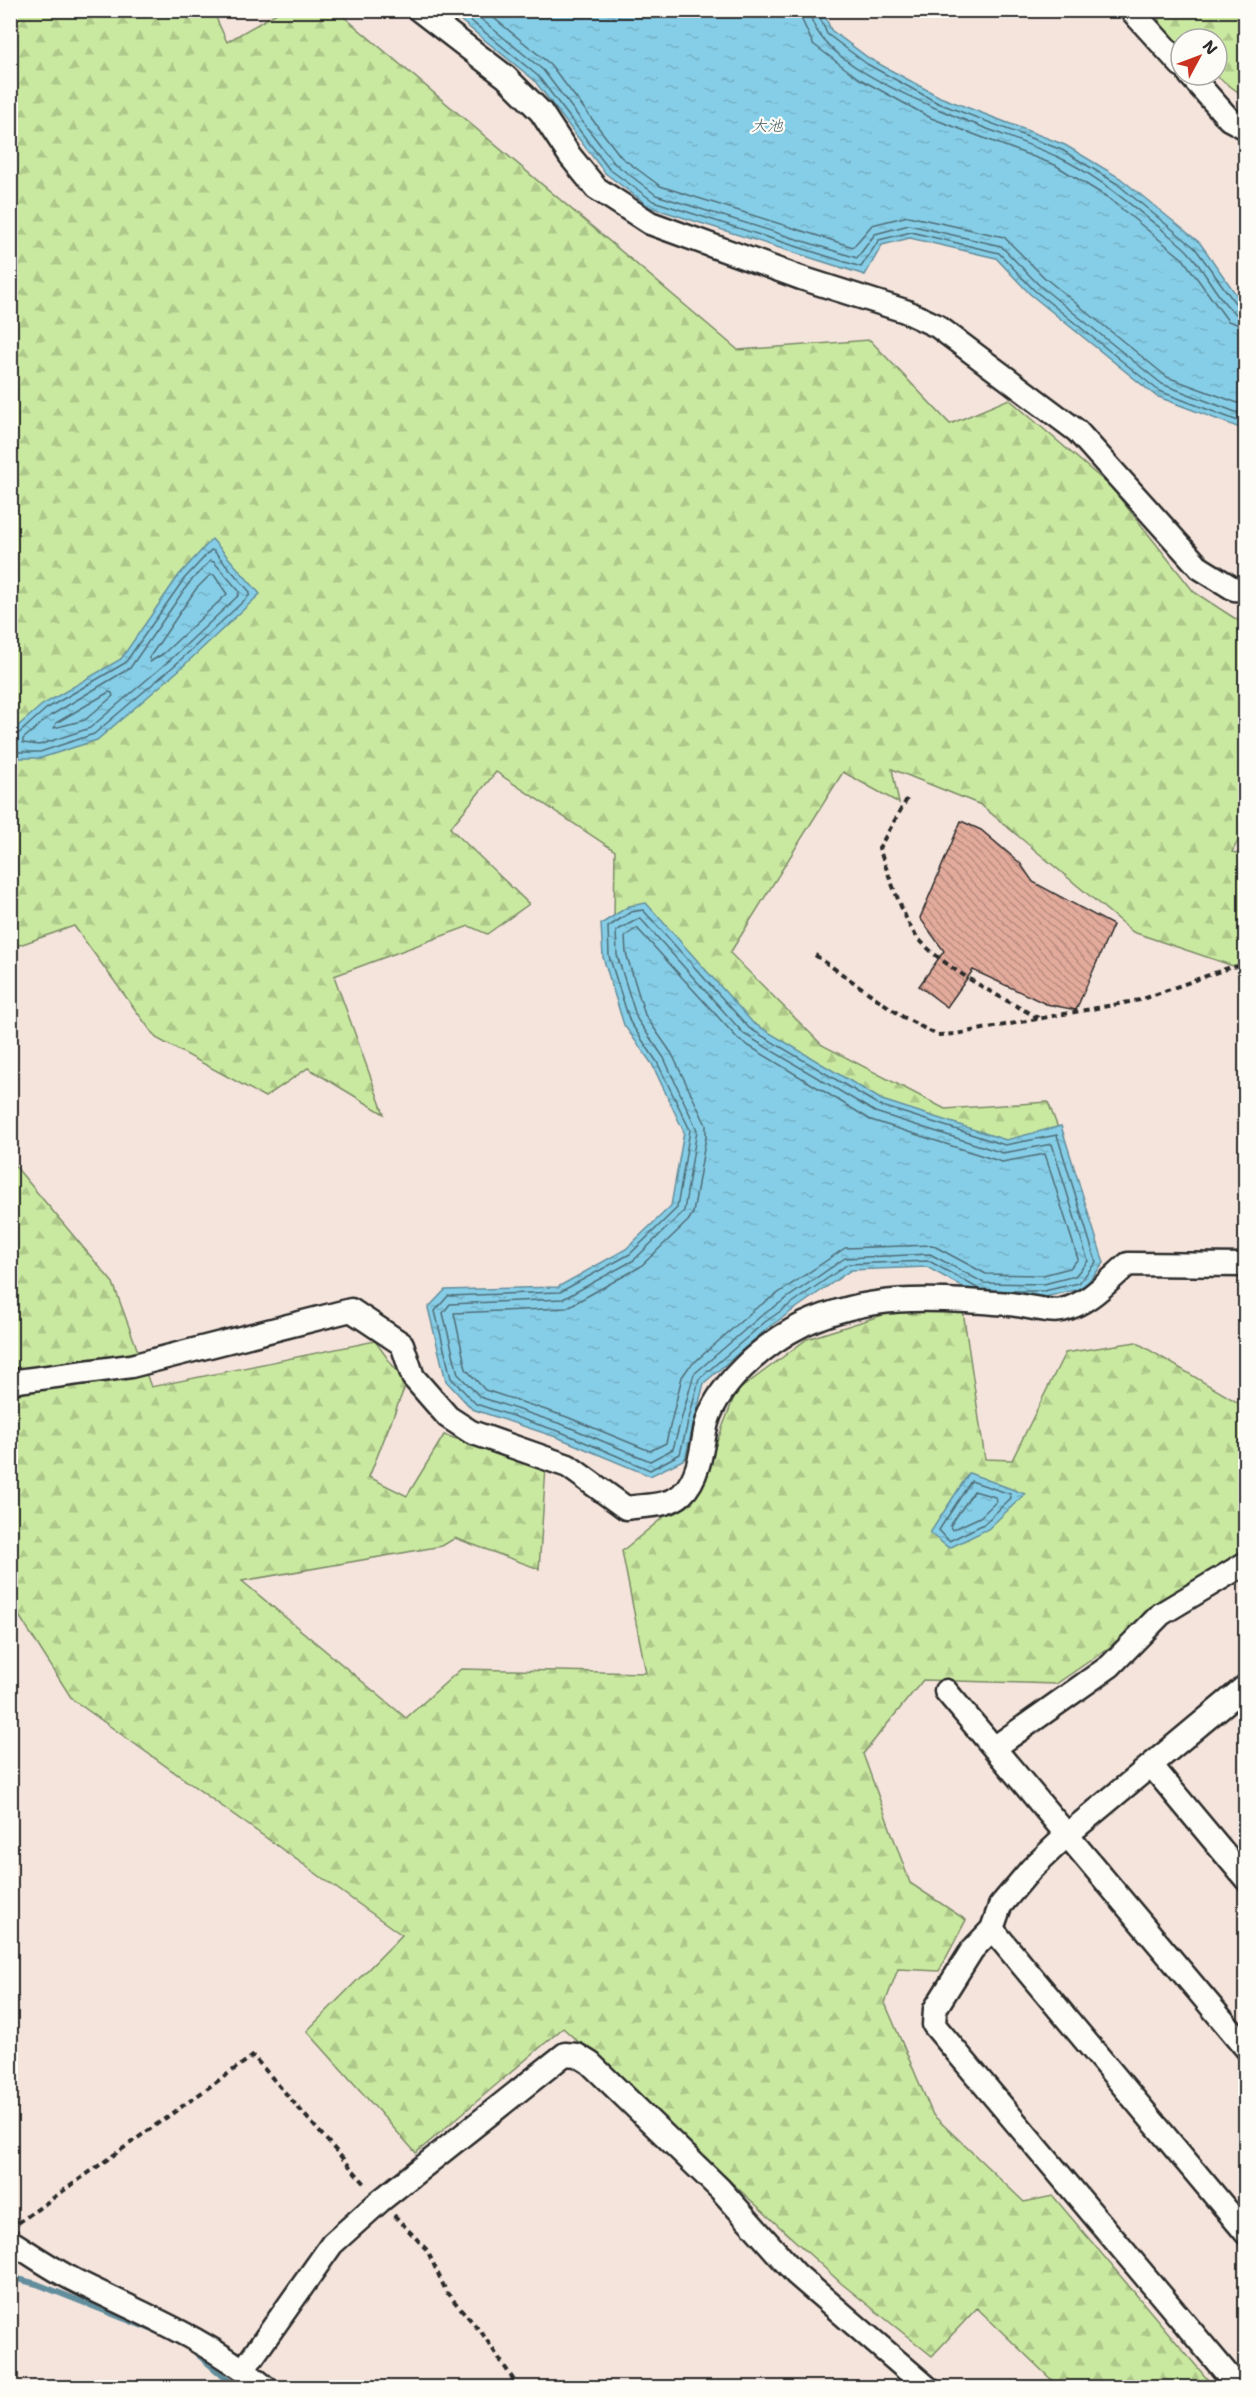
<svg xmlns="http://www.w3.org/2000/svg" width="1256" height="2398" viewBox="0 0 1256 2398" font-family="'Shantell Sans','Klee One',sans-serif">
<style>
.forest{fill:url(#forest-firs);stroke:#7a8a66;stroke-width:1.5}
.water{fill:url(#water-ripples);stroke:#628d9c;stroke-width:1.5}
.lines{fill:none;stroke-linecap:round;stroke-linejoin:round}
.shore{stroke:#4f6c76;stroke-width:1.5}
.stream{stroke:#628d9c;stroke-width:6}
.building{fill:url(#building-back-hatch);stroke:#2b2b2b;stroke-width:1.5}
.minor-casing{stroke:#2b2b2b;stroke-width:27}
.path{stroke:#2b2b2b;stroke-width:4;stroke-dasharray:6 4.5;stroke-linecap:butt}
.minor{stroke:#fdfcf7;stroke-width:22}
.labels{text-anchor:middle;stroke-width:4.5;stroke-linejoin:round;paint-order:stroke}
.water-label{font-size:16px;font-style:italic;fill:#465c63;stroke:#fdfcf7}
</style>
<defs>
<pattern id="forest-firs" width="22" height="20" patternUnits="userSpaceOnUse" patternTransform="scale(1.5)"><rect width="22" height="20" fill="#cae9a0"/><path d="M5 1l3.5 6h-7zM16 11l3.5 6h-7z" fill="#aec88a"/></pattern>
<pattern id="water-ripples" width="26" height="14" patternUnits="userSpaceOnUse" patternTransform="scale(1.5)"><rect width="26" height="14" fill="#86cee7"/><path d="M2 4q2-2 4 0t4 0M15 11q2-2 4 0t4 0" fill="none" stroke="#74b1c6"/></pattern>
<pattern id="building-back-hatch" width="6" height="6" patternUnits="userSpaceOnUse" patternTransform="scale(1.5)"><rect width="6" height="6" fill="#e3ab9c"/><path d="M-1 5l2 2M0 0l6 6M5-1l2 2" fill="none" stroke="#b88b7f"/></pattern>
</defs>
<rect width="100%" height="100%" fill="#f5e4dc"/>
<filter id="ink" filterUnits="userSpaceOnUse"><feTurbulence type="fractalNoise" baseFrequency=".0167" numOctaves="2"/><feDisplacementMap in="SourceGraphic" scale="12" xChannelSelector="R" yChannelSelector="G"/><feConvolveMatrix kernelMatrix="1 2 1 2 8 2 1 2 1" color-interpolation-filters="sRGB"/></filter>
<g filter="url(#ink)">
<!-- forest -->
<path class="forest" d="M 11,11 L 213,11 L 227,42 L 280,11 L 337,11 L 738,350 L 870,340 L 950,424 L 1009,399 L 1111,487 L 1194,592 L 1245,625 L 1245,828 L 1232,852 L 1245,855 L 1245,970 L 1133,932 L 981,805 L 892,769 L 899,803 L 843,772 L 730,953 L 822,1045 L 945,1109 L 1048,1102 L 1063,1141 L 946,1157 L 745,1050 L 614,919 L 615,851 L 496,772 L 450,828 L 529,904 L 487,934 L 469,926 L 334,976 L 384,1114 L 308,1068 L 265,1097 L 156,1038 L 74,926 L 11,948 Z
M 1155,11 L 1245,11 L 1245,97 L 1215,75 L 1217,75 L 1217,39 L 1181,39 L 1181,51 L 1171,44 Z
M 10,1160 L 113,1283 L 151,1387 L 375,1341 L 406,1384 L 369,1477 L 407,1496 L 444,1435 L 546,1467 L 539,1569 L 455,1538 L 442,1546 L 242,1581 L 406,1718 L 461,1669 L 646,1673 L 622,1551 L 699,1488 L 736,1392 L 807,1339 L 908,1307 L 963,1311 L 985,1459 L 1012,1460 L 1065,1353 L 1136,1342 L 1240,1404 L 1245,1401 L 1245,1554 L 1056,1684 L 923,1680 L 863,1754 L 910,1883 L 966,1920 L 939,1971 L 898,1969 L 885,2003 L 933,2115 L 1024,2202 L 1053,2196 L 1214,2387 L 1059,2387 L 977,2308 L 932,2356 L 842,2284 L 563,2028 L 416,2153 L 307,2031 L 402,1935 L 72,1699 L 11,1603 Z"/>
<!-- water -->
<path class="water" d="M 449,11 L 823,11 L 831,30 L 870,59 L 940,97 L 1065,145 L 1120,178 L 1200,243 L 1245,307 L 1245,430 L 1156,396 L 1030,294 L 996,258 L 910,238 L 882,245 L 865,275 L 650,207 L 605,173 L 534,80 Z
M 212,539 L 260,594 L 179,670 L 97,740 L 41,758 L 11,758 L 11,732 L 42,705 L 121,659 L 179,575 Z
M 646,903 L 753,1023 L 882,1100 L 1006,1140 L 1061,1126 L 1104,1263 L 1083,1288 L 1045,1297 L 979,1296 L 927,1267 L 851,1270 L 769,1327 L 704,1383 L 685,1459 L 650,1476 L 559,1438 L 472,1409 L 446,1381 L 428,1308 L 445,1290 L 558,1287 L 626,1249 L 671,1206 L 684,1132 L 652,1064 L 624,1025 L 603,957 L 601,924 L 629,906 Z
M 969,1473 L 1025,1494 L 988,1529 L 949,1548 L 930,1533 Z"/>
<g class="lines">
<!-- shore -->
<path class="shore" d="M 458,10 L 538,76 L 609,169 L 653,201 L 861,267 L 879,240 L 911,232 L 999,253 L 1034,290 L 1159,391 L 1246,424
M 470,10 L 543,70 L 614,163 L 656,195 L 857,258 L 875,234 L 909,225 L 1001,246 L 1039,285 L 1162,384 L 1246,416
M 484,10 L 550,64 L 621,157 L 660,186 L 853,247 L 872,225 L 908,216 L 1004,237 L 1045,278 L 1167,377 L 1246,406
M 801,10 L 802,20 L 813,44 L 858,78 L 931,118 L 1055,165 L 1107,197 L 1183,259 L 1228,321 L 1246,327
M 810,10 C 813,77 1006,132 1058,157 C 1095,174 1127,202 1159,227 C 1169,236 1182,244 1190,254 C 1204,268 1226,317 1246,318
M 817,10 L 827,34 L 867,64 L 938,103 L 1062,150 L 1116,183 L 1195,248 L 1238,307 L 1246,310
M 210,561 L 214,562 L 239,591 L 239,595 L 170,660 L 90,728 L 39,745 L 23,743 L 23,739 L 50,716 L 130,668 L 189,583 Z
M 210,575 L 214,575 L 227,594 L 164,653 L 150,662 L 149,658 L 196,589 Z
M 109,692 L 112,693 L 113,696 L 85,720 L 54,728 L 56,723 Z
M 10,736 L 17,735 L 46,709 L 125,663 L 184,579 L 211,550 L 214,551 L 250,592 L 249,596 L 175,665 L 94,734 L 40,752 L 10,752
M 640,918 L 744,1034 L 875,1112 L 1003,1153 L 1052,1144 L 1088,1261 L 1075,1276 L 1044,1284 L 984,1283 L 930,1254 L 845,1258 L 761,1316 L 694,1374 L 673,1449 L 650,1461 L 564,1425 L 480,1397 L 458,1374 L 443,1313 L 450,1304 L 563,1299 L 634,1260 L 684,1211 L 697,1130 L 664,1058 L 637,1019 L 617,955 L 616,931 Z
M 637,928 L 739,1040 L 871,1120 L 1002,1162 L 1045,1154 L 1078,1259 L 1070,1268 L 1043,1275 L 986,1274 L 932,1245 L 845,1248 L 755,1309 L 689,1367 L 682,1377 L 666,1443 L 650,1451 L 567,1417 L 485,1390 L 466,1369 L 454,1313 L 566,1308 L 640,1267 L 688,1221 L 693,1213 L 706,1137 L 706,1125 L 672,1054 L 645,1015 L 626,953 L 625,936 Z
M 979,1289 L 929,1261 L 848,1264 L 765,1322 L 699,1379 L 680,1454 L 650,1470 L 561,1432 L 476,1404 L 451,1378 L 435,1311 L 448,1296 L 560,1292 L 630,1254 L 677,1208 L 690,1130 L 657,1062 L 630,1022 L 609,956 L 608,927 L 631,912 L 643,910 L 749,1028 L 879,1105 L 1005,1145 L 1057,1135 L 1096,1262 L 1079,1283 L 1044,1291 L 1001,1291
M 971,1481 L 1010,1494 L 1011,1498 L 984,1524 L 949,1541 L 939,1530 Z
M 974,1491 L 995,1497 L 997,1501 L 980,1517 L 952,1530 L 950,1526 Z"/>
<!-- stream -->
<path class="stream" d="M 10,2277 L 37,2284 L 153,2330
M 196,2353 L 237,2388"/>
</g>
<!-- building -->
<path class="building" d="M 961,821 L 981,830 L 1020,863 L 1033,882 L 1113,925 L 1076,1010 L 1046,1004 L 973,970 L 947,1007 L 919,986 L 944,951 L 920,918 Z"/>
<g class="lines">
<defs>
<path id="minor" d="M 419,10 L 506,77 L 541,112 L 570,156 L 596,188 L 650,223 L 801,278 L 905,311 L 937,326 L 1077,431 L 1200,568 L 1234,589 L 1246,590
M 1131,10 L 1181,65
M 1190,75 L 1229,119 L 1246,128
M 10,1382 L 131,1366 L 351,1310 L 402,1344 L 413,1377 L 448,1417 L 471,1432 L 568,1466 L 626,1508 C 644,1505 668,1507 682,1494 C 698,1479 702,1450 705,1431 C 713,1386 765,1343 804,1324 C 873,1292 936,1299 1009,1304 C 1022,1305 1051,1313 1062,1310 C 1089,1304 1108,1281 1128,1264 L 1246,1265
M 946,1691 L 1246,2048
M 994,1748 L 1110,1666 L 1161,1614 L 1246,1563
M 1151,1765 L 1246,1879
M 992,1929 L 1246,2233
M 10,2241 C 31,2254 52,2269 74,2280 C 140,2313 208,2339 266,2388
M 244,2369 L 332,2244 L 380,2201 L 565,2054 L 577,2055 L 590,2063 L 720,2189 L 796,2274 L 928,2388
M 1239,2388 L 934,2025 L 935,2009 L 972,1950 L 992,1929 L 1000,1906 L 1031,1869 L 1067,1835 L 1246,1686"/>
</defs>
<!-- minor casing -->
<use href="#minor" class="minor-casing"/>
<!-- path -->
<path class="path" d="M 907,799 L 879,848 C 886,868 903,916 914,933 C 939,967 1003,998 1040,1019
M 815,955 L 903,1017 L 937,1035 L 956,1034 L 1140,1000 L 1231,967 L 1246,965
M 394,2215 L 427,2250 L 447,2293 L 482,2333 L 519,2388
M 18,2223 L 253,2056 L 366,2185"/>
<!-- minor -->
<use href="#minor" class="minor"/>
</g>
</g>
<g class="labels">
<!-- water labels -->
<g class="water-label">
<text x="767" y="131">大池</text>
</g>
</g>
<!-- margin -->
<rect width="1256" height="2398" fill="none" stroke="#fdfcf7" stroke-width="36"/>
<rect x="18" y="18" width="1220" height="2362" fill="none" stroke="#2b2b2b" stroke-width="2" filter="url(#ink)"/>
<!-- north arrow -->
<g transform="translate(1199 57) rotate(49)"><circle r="28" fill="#fdfcf7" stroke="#a9a8a5" stroke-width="1.5"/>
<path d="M0-4.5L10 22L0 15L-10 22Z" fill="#c8321e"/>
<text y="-9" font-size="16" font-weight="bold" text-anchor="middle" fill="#2b2b2b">N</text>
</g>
</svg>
